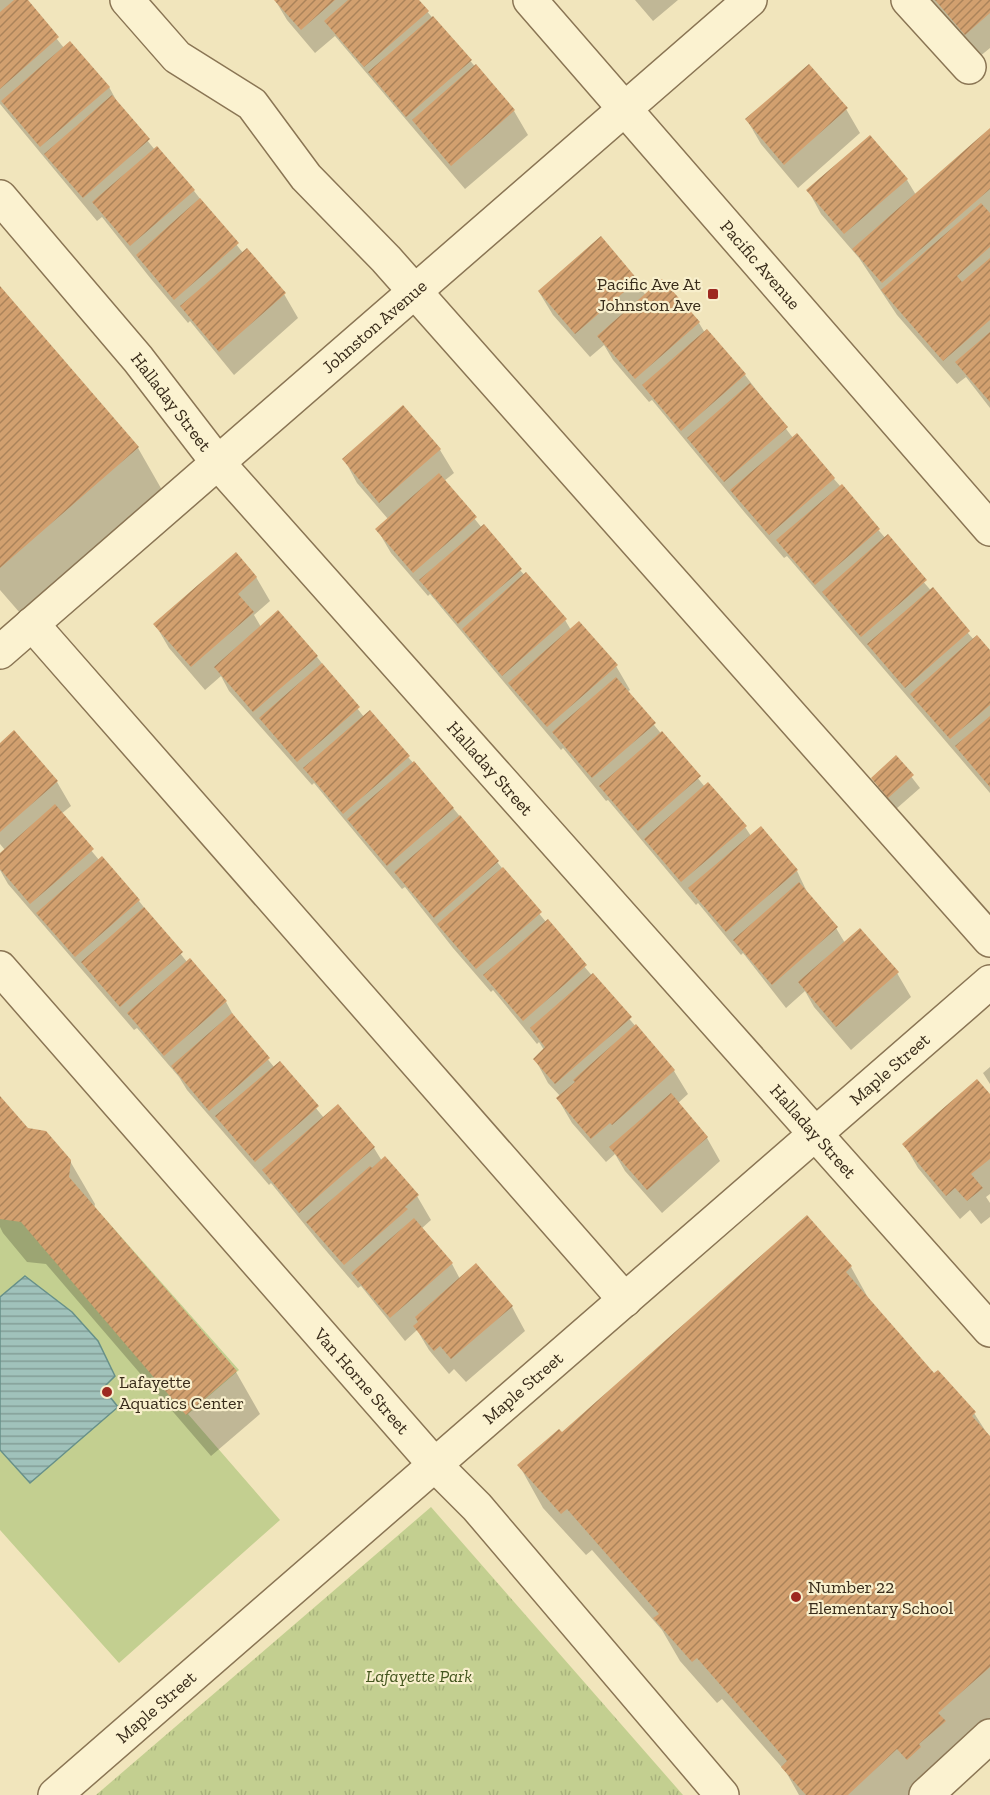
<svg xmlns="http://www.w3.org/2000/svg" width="990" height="1795" viewBox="0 0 990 1795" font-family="'Zilla Slab',serif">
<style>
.grass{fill:#c3cf90}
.park{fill:url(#park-tufts)}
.water{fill:url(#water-rules);stroke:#679089;stroke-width:1.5}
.shadow{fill:#0003}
.building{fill:url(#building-hatch)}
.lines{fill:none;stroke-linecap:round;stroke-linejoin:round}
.minor-casing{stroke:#8a7554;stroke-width:36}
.minor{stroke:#fbf2d0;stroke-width:33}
.poi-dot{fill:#9d2920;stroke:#f8efcc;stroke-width:2}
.labels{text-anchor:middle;stroke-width:4.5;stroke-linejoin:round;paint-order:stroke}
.street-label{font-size:18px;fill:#382b1a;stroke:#f8efcc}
.poi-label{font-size:18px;fill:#382b1a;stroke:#f8efcc;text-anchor:start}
.park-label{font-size:18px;font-style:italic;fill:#44561f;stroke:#f8efcc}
</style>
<defs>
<pattern id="park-tufts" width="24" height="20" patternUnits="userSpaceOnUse" patternTransform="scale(1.5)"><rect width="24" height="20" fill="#c3cf90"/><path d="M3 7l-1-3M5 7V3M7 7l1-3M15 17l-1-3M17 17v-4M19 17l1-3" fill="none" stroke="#a8b27c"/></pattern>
<pattern id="water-rules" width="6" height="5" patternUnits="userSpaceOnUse" patternTransform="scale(1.5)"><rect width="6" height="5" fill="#a0c2bb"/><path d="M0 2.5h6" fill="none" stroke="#839e97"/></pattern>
<pattern id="building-hatch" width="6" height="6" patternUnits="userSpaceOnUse" patternTransform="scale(1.5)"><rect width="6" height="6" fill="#d2a06f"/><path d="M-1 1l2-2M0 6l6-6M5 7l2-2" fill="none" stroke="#ab835a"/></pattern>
</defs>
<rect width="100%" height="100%" fill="#f1e5bc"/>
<!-- grass -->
<path class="grass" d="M 0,1100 L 239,1370 L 188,1414 L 280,1520 L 119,1663 L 0,1530 Z"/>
<!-- park -->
<path class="park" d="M 431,1507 L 683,1795 L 96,1795 Z"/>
<!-- water -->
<path class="water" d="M 25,1276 L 72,1312 L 98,1341 L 115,1376 L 103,1388 L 118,1407 L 30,1483 L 0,1450 L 0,1297 Z"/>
<!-- shadow -->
<path class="shadow" d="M 0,0 L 26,0 L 64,48 L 109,87 L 120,107 L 155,150 L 157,148 L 194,191 L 243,253 L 284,294 L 298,318 L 234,375 L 190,321 L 188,323 L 151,279 L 102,217 L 97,221 L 0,104 Z
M 275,0 L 417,0 L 514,111 L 528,135 L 465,189 L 335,36 L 315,53 L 287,20 Z
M 635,0 L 678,0 L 653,21 Z
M 929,0 L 990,0 L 990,48 L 979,57 Z
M 846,109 L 860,133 L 798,188 L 761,144 L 747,120 Z
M 990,130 L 990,408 L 966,377 L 957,384 L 897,315 L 859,258 L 821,214 L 808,190 L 907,180 L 916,195 Z
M 637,281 L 646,296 L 699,323 L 705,333 L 707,331 L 745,375 L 793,438 L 834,479 L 974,640 L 990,652 L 990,793 L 787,556 L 784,558 L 746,514 L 652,400 L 649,402 L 613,360 L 604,345 L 590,357 L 553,315 L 539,292 Z
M 0,289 L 138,448 L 162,490 L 20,613 L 0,590 Z
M 440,450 L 454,473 L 444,481 L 482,528 L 565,620 L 571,630 L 579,624 L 616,666 L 630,690 L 627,692 L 705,787 L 745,827 L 751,836 L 797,871 L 809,896 L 836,928 L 845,943 L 897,973 L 911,997 L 851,1050 L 814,1007 L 805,991 L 786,1008 L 743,953 L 741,955 L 698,903 L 696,905 L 608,800 L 606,801 L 563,748 L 561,750 L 430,594 L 428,596 L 391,553 L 377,529 L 388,519 L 357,483 L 344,459 Z
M 256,577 L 270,601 L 254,615 L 261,627 L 317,657 L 364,717 L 408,757 L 453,808 L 546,922 L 674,1071 L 688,1094 L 678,1103 L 707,1138 L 720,1161 L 662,1213 L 625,1171 L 615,1154 L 606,1162 L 572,1123 L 558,1099 L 561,1097 L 548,1083 L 535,1059 L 544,1050 L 539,1042 L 537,1044 L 493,990 L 491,992 L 453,948 L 405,887 L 402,889 L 314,783 L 312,785 L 229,691 L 221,676 L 205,690 L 169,648 L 155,624 Z
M 14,733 L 57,782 L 71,806 L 61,814 L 99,860 L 139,901 L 187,962 L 226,1002 L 236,1020 L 274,1067 L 279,1063 L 324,1118 L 338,1106 L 374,1148 L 382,1161 L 417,1196 L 431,1220 L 421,1229 L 452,1264 L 460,1279 L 512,1307 L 525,1331 L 466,1382 L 454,1369 L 449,1374 L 429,1350 L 417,1330 L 405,1341 L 361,1286 L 358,1288 L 322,1246 L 271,1183 L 269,1185 L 187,1090 L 179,1077 L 137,1028 L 134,1030 L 8,884 L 0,870 L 0,855 L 5,850 L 0,844 L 0,745 Z
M 896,757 L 920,788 L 896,809 L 873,778 Z
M 990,1067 L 990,1084 L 983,1073 Z
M 990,1096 L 990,1194 L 986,1197 L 990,1203 L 990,1217 L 981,1224 L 970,1210 L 960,1219 L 918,1168 L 904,1144 Z
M 0,1098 L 27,1130 L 70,1161 L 95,1204 L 94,1208 L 236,1372 L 260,1414 L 211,1456 L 46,1264 L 27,1262 L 3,1233 L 0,1227 Z
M 807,1218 L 851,1267 L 871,1303 L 934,1375 L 974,1413 L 990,1438 L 990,1730 L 916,1795 L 799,1795 L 786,1772 L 722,1699 L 717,1703 L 680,1661 L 662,1630 L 592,1550 L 586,1555 L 543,1508 L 519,1465 L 562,1434 Z"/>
<!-- building -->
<path class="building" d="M 14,0 L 28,0 L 59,37 L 0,89 L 0,12 Z
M 274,0 L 335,0 L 301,30 Z
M 348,0 L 419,0 L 429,11 L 364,67 L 324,21 Z
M 935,0 L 990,0 L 990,13 L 965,35 Z
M 433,16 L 472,60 L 406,117 L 368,72 Z
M 70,41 L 110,87 L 40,147 L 1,101 Z
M 476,64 L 515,110 L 451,166 L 412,120 Z
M 809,64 L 848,108 L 784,165 L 745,119 Z
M 112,95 L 150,139 L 83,198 L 44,154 Z
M 990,128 L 990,189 L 882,283 L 852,249 Z
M 870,135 L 908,179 L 844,234 L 806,190 Z
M 157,146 L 195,190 L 130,246 L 92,202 Z
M 200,198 L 239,243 L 174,300 L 136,255 Z
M 981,203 L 990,213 L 990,247 L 957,276 L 962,282 L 990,258 L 990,320 L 943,361 L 881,290 Z
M 601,236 L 638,280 L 575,334 L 538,291 Z
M 247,248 L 286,293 L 219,352 L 180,306 Z
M 662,279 L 700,322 L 635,379 L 597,336 Z
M 0,286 L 139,447 L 0,568 Z
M 707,329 L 746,374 L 681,431 L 642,385 Z
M 990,332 L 990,402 L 955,362 Z
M 750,383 L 788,427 L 724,482 L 687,438 Z
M 403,405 L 441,449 L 379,503 L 342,459 Z
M 797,433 L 835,478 L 769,535 L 730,490 Z
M 439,473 L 477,517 L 413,573 L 375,529 Z
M 842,484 L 880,529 L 815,585 L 776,540 Z
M 484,524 L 522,569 L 458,624 L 419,580 Z
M 888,534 L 927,580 L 861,637 L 822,592 Z
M 236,552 L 257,577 L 238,594 L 254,612 L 191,667 L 153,624 Z
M 526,572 L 567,619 L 502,676 L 462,629 Z
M 933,587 L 970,631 L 905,688 L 867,644 Z
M 278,610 L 318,656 L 253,712 L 214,667 Z
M 579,621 L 618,665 L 547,727 L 508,683 Z
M 977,635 L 990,650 L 990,705 L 950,739 L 910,694 Z
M 322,663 L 360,707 L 297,762 L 259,718 Z
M 616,677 L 656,723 L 592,778 L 552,732 Z
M 370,710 L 410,756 L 343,814 L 303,768 Z
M 990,716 L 990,787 L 955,746 Z
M 14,730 L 58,781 L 0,832 L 0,743 Z
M 662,731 L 701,776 L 638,831 L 599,786 Z
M 896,755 L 914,775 L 888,798 L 871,778 Z
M 414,761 L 454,808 L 387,866 L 347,819 Z
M 708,782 L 747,826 L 681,882 L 644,839 Z
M 55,804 L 94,849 L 30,904 L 0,869 L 0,853 Z
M 460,815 L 499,861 L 434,918 L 394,872 Z
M 761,826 L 798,870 L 726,932 L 688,888 Z
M 102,856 L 140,900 L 75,957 L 36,913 Z
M 503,867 L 542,912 L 476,969 L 437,924 Z
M 799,882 L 838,927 L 772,985 L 733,940 Z
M 144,907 L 183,952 L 120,1007 L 81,962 Z
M 548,919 L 587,965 L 523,1021 L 483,975 Z
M 860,928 L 899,972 L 836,1027 L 798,982 Z
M 190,958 L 227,1001 L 164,1056 L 127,1013 Z
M 593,973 L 632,1017 L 555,1084 L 533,1059 L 545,1047 L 530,1028 Z
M 232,1013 L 270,1058 L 209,1111 L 171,1066 Z
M 636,1024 L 675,1070 L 612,1125 L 610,1123 L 591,1139 L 556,1098 L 575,1082 L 573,1080 Z
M 280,1061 L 319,1106 L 255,1162 L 215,1116 Z
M 977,1079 L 990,1094 L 990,1159 L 971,1174 L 983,1188 L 967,1201 L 955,1188 L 946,1196 L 902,1144 Z
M 671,1093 L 708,1137 L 647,1190 L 609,1147 Z
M 0,1096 L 28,1128 L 46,1131 L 71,1160 L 69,1177 L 237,1371 L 186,1415 L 21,1222 L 0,1219 Z
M 338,1104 L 375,1147 L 299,1213 L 262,1170 Z
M 385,1156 L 419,1195 L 405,1207 L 408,1209 L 344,1265 L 306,1222 L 370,1166 L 372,1168 Z
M 807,1215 L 852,1266 L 846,1272 L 934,1373 L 938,1370 L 976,1412 L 972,1416 L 990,1436 L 990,1667 L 938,1713 L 946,1721 L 919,1744 L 921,1747 L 907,1760 L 897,1749 L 848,1795 L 806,1795 L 781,1767 L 787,1761 L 697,1658 L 692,1662 L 653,1618 L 659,1614 L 567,1509 L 561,1514 L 517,1465 L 559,1429 L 562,1432 Z
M 414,1218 L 453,1263 L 390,1318 L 351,1273 Z
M 476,1263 L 513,1306 L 451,1359 L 440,1346 L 434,1351 L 413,1326 L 418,1322 L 415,1317 Z"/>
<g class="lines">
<defs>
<g id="minor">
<path d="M 127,0 L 177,57 L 252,104 L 306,177 L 386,259 L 990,940"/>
<path id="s1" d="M 530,0 L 990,529"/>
<path d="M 908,0 L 969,67"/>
<path id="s2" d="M 0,197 L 138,359 L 218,463 L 990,1330"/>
<path d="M 32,624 L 625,1300"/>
<path id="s3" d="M 0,652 L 750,0"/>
<path id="s4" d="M 0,968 L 435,1465 L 477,1507 L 722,1795"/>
<path id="s5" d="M 55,1795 L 990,982"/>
<path d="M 926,1795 L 990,1736"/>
</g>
</defs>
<!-- minor casing -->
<use href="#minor" class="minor-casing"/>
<!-- minor -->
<use href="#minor" class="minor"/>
</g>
<!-- markers -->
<g class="poi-dot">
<rect x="707" y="288" width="12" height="12" rx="3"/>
<circle cx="107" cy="1392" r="6"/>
<circle cx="796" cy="1597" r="6"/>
</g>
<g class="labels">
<!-- street labels -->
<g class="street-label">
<text dy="6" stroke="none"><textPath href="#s1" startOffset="351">Pacific Avenue</textPath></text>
<text dy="6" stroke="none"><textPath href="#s3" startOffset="496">Johnston Avenue</textPath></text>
<text dy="6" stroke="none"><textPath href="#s2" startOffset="267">Halladay Street</textPath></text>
<text dy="6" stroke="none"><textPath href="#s2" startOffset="753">Halladay Street</textPath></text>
<text dy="6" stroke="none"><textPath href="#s5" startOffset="1106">Maple Street</textPath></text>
<text dy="6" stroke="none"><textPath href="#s2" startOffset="1239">Halladay Street</textPath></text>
<text dy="6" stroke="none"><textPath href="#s4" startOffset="549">Van Horne Street</textPath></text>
<text dy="6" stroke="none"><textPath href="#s5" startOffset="620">Maple Street</textPath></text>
<text dy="6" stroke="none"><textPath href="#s5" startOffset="134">Maple Street</textPath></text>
</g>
<!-- poi labels -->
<g class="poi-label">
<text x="701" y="290" text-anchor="end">Pacific Ave At<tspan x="701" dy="21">Johnston Ave</tspan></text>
<text x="119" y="1388">Lafayette<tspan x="119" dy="21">Aquatics Center</tspan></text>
<text x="808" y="1593">Number 22<tspan x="808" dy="21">Elementary School</tspan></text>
</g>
<!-- park labels -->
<g class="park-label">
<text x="419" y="1682">Lafayette Park</text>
</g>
</g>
</svg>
